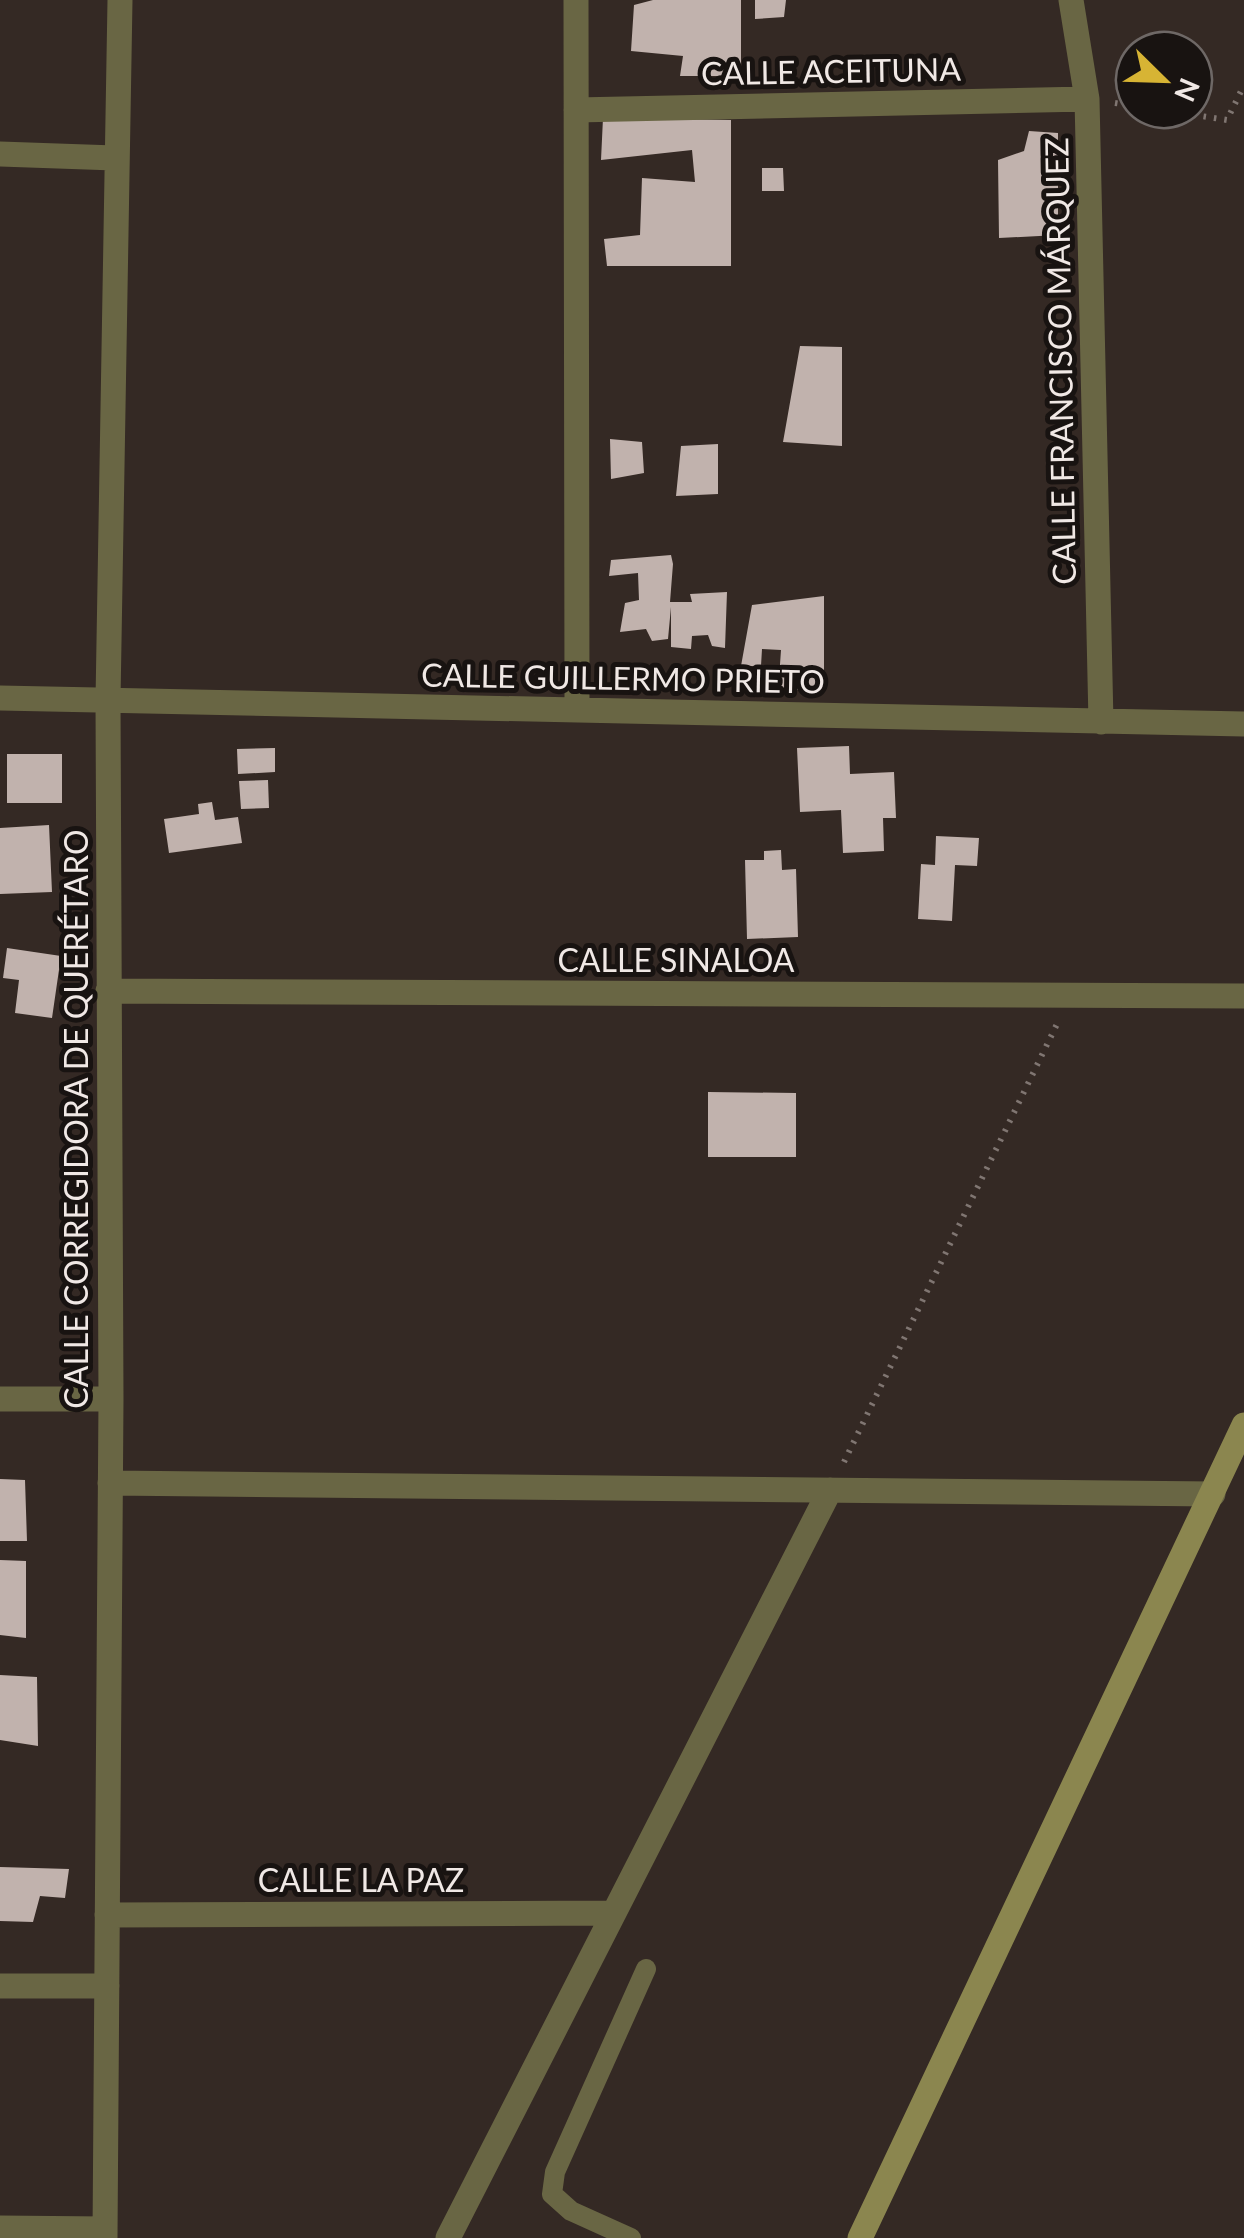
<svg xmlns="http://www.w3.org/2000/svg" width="1244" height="2238" viewBox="0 0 1244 2238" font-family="Lato,sans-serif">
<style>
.building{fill:#c1b2ad}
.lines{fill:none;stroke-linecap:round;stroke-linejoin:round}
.path{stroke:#807672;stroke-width:6;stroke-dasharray:2.5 8;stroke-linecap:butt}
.service{stroke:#696644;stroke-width:20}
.minor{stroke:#696644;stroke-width:25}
.secondary{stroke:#8b864f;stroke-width:25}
.labels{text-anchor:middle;stroke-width:10;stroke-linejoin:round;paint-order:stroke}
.street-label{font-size:32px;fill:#f0e8e5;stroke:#181311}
</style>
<rect width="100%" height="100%" fill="#342924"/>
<!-- building -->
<path class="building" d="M 653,0 L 741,0 L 741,76 L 680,76 L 683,56 L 631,51 L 634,5 Z
M 755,0 L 786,0 L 784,17 L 755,19 Z
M 603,118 L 731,120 L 731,266 L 607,266 L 604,239 L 640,235 L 642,178 L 695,182 L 692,150 L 601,160 Z
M 1029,131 L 1058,133 L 1058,235 L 999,238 L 998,160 L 1024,151 Z
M 762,168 L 783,168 L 784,191 L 762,191 Z
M 800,346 L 842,347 L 842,446 L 783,442 Z
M 610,439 L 642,442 L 644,473 L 611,479 Z
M 718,444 L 718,494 L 676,496 L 681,446 Z
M 671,555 L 673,564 L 670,602 L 692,602 L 690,594 L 727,592 L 725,648 L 712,646 L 708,635 L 692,636 L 691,649 L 671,647 L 671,607 L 668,639 L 652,641 L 646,629 L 620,632 L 625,603 L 639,600 L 638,573 L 609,576 L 611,560 Z
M 824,596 L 824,685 L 778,693 L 781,650 L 762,649 L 761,666 L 741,666 L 752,605 Z
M 849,746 L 850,774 L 894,772 L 896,818 L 883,818 L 884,851 L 843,853 L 841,810 L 800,812 L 797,748 Z
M 275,748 L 275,772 L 238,774 L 237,749 Z
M 7,754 L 62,754 L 62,803 L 7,803 Z
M 268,780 L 269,808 L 241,809 L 239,781 Z
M 212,802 L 215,820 L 238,817 L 242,843 L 169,853 L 164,819 L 199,814 L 198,804 Z
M 49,825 L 52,892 L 0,894 L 0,828 Z
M 936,836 L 979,838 L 977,866 L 955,865 L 952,921 L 918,919 L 921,864 L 935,865 Z
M 781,850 L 782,870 L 796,869 L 798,937 L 747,939 L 745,860 L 764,860 L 764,851 Z
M 7,948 L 61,956 L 52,1018 L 15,1013 L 19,980 L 3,978 Z
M 708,1092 L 796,1093 L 796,1157 L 708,1157 Z
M 0,1479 L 25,1480 L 27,1541 L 0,1541 Z
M 0,1560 L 26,1561 L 26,1638 L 0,1635 Z
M 0,1675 L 37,1677 L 38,1746 L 0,1740 Z
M 0,1867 L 69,1869 L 65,1898 L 40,1896 L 33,1922 L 0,1921 Z"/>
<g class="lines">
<!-- path -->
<path class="path" d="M 1115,103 L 1134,106
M 1162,110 L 1227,120 L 1244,85
M 844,1462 L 1057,1024"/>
<!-- service -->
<path class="service" d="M 631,2238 L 571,2211 L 552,2194 L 555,2172 L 646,1969"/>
<!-- minor -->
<path class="minor" d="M 576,0 L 577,710
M 1071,0 L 1087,99 L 1101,722
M 576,110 L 1087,99
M 0,154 L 115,158
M 0,698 L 1244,724
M 108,991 L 1244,996
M 0,1399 L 111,1399
M 110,1483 L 1213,1494
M 107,1915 L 614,1913
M 0,1986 L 107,1986
M 0,2228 L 105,2229
M 105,2238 L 111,1399 L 108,700 L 120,0
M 448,2238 L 830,1490"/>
<!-- secondary -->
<path class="secondary" d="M 860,2238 L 1244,1425"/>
</g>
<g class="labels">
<!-- street labels -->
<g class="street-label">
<text transform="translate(831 72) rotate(-1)" y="11">CALLE ACEITUNA</text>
<text transform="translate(1061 361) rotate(-91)" y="11">CALLE FRANCISCO MÁRQUEZ</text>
<text transform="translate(623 679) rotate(1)" y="11">CALLE GUILLERMO PRIETO</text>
<text x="676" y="972">CALLE SINALOA</text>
<text transform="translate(77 1119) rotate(-90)" y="11">CALLE CORREGIDORA DE QUERÉTARO</text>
<text x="361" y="1892">CALLE LA PAZ</text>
</g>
</g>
<!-- north arrow -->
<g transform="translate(1164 80) rotate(113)"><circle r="48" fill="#181311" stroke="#6e6866" stroke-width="2.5"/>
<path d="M0-8L18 38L0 25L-18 38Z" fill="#d7b434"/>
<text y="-15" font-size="28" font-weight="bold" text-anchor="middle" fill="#f0e8e5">N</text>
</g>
</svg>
